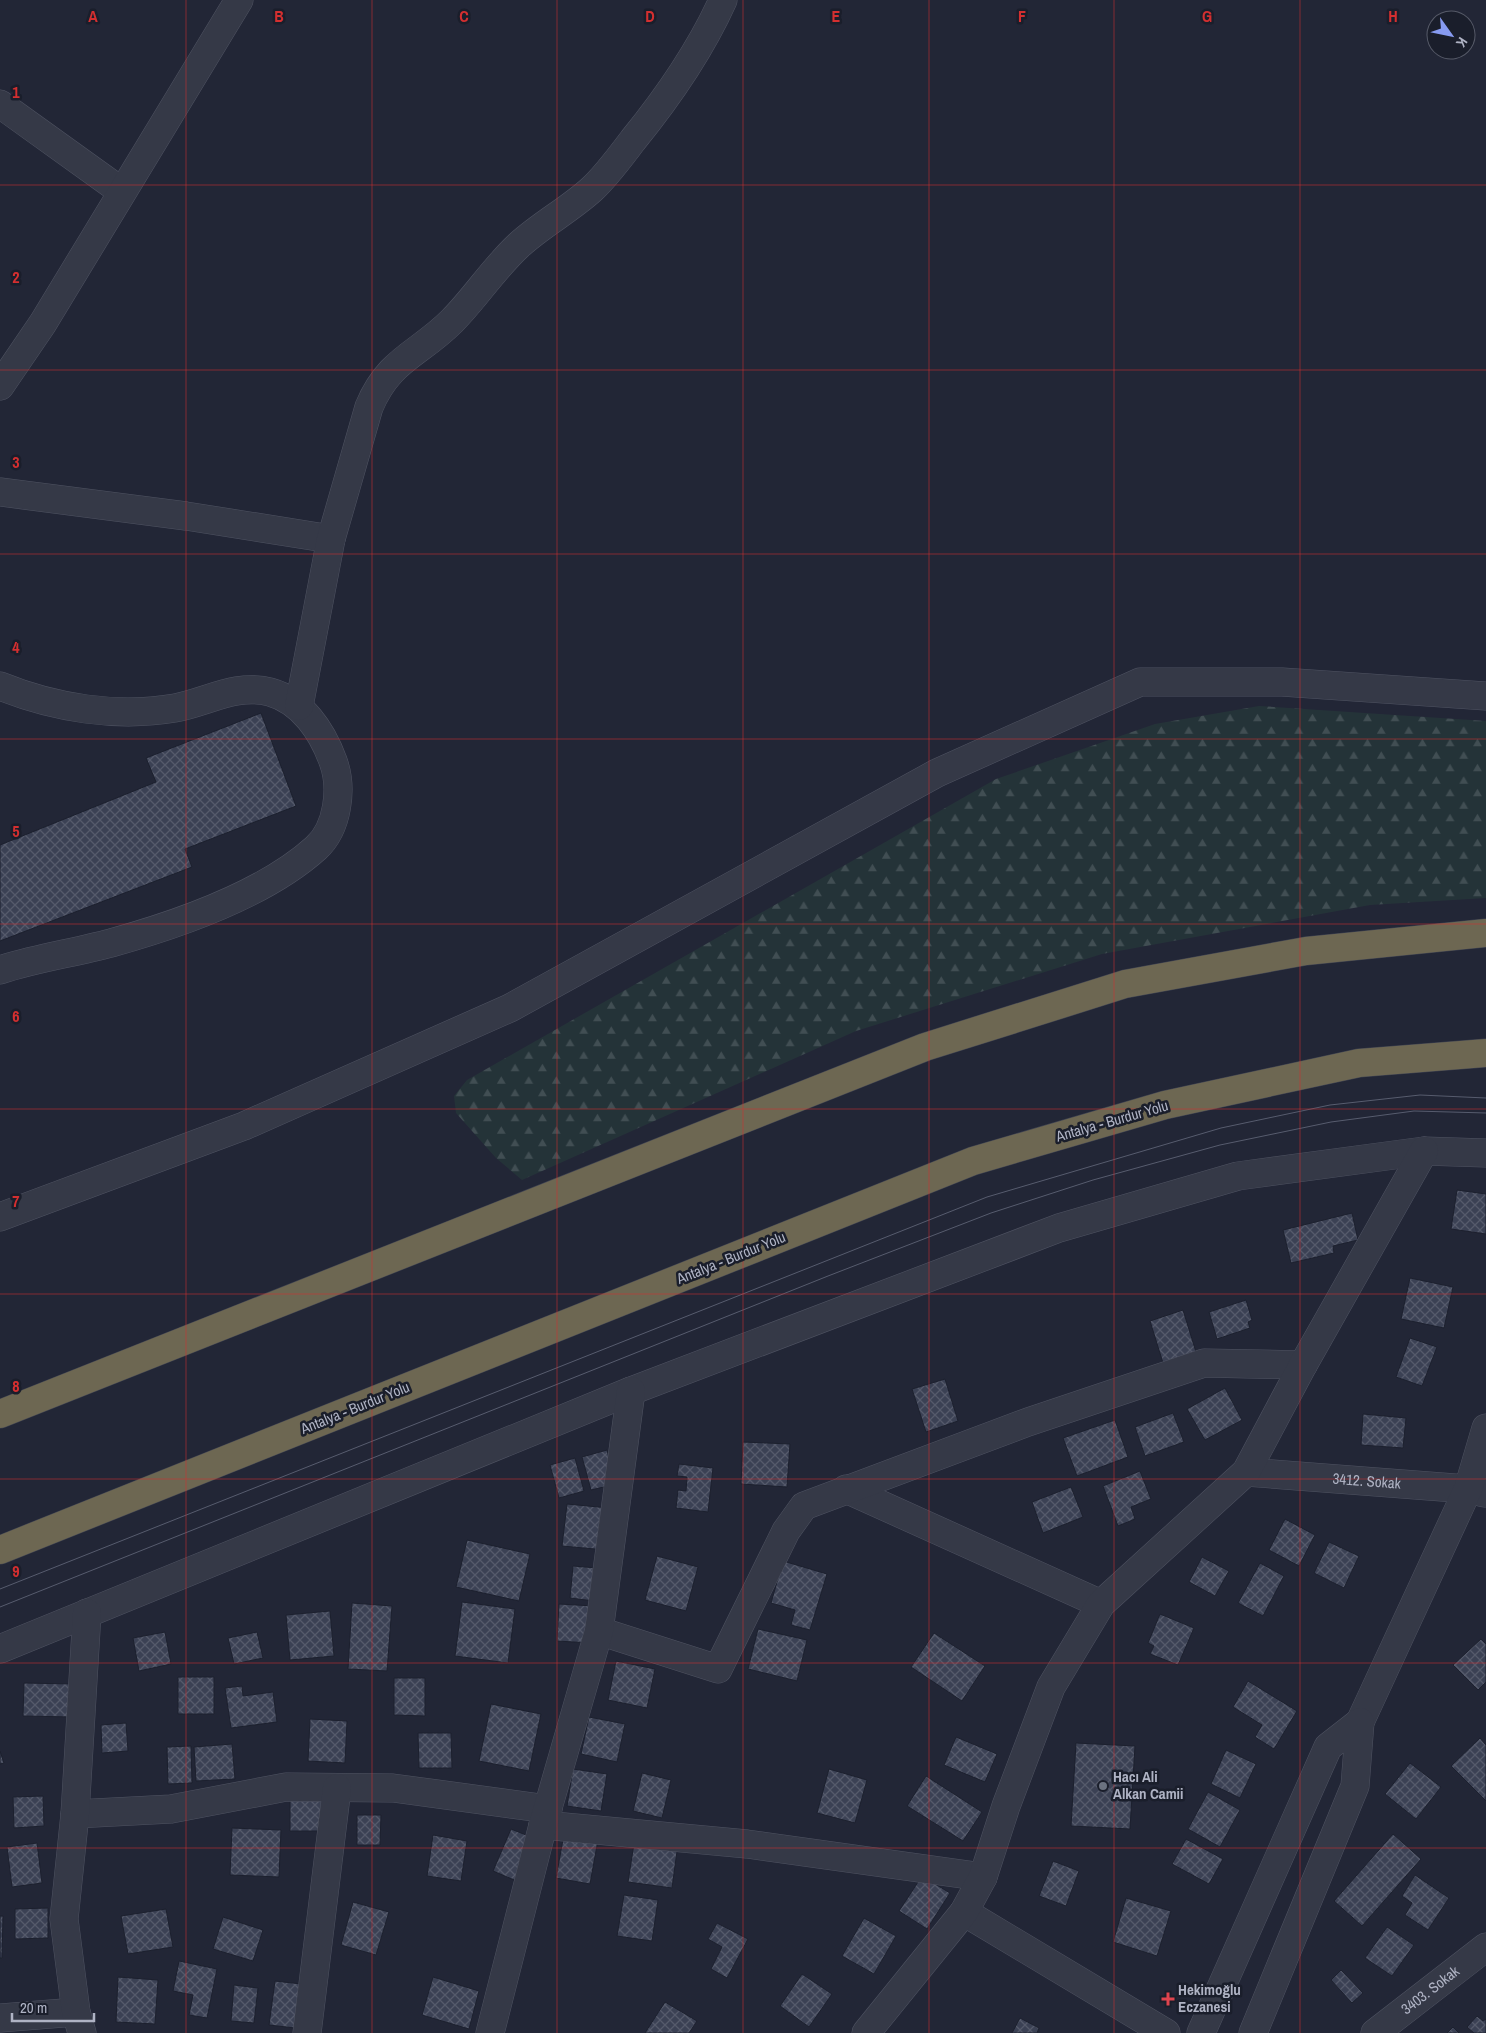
<svg xmlns="http://www.w3.org/2000/svg" width="1486" height="2033" viewBox="0 0 1486 2033" font-family="'Archivo Narrow',sans-serif">
<style>
.forest{fill:url(#forest-firs)}
.building{fill:url(#building-cross-hatch);stroke:#1c202e}
.lines{fill:none;stroke-linecap:round;stroke-linejoin:round}
.minor-casing{stroke:#4f5362;stroke-width:29}
.highway-casing{stroke:#3f4352;stroke-width:29}
.minor{stroke:#353947;stroke-width:28}
.highway{stroke:#6d6752;stroke-width:28}
.tram{stroke:#575c6e;stroke-width:1}
.grid{fill:none;stroke:#d42f30;stroke-width:1;stroke-opacity:0.55}
.worship-dot{fill:#6b7280;stroke:#1a1e2b;stroke-width:2}
.health-dot{fill:#e0444e;stroke:#1a1e2b;stroke-width:2}
.labels{text-anchor:middle;stroke-width:5;stroke-linejoin:round;paint-order:stroke}
.street-label{font-size:15px;fill:#afb3c4;stroke:#1a1e2b}
.poi-label{font-size:15px;font-weight:bold;fill:#afb3c4;stroke:#1a1e2b;text-anchor:start}
.grid-label{font-size:16px;text-anchor:middle;font-weight:bold;fill:#d42f30;stroke:#1a1e2b;stroke-width:5;stroke-linejoin:round;paint-order:stroke}
</style>
<defs>
<pattern id="forest-firs" width="22" height="20" patternUnits="userSpaceOnUse" patternTransform="scale(1.25)"><rect width="22" height="20" fill="#243338"/><path d="M5 1l3.5 6h-7zM16 11l3.5 6h-7z" fill="#414e53"/></pattern>
<pattern id="building-cross-hatch" width="8" height="8" patternUnits="userSpaceOnUse" patternTransform="scale(1.25)"><rect width="8" height="8" fill="#3b4154"/><path d="M0 0l8 8M0 8l8-8" fill="none" stroke="#555a6b"/></pattern>
</defs>
<rect width="100%" height="100%" fill="#222636"/>
<!-- forest -->
<path class="forest" d="M 1259,706 L 1486,721 L 1486,898 L 1370,905 L 1102,954 L 856,1031 L 522,1180 L 496,1158 L 456,1113 L 454,1096 L 467,1080 L 996,779 L 1155,724 Z"/>
<!-- building -->
<path class="building" d="M 261,713 L 296,806 L 185,849 L 192,867 L 0,941 L 0,845 L 156,782 L 146,758 Z
M 1457,1190 L 1486,1194 L 1486,1234 L 1451,1229 Z
M 1352,1213 L 1358,1240 L 1333,1246 L 1334,1253 L 1291,1263 L 1283,1230 Z
M 1410,1278 L 1453,1287 L 1444,1328 L 1401,1319 Z
M 1246,1300 L 1252,1320 L 1248,1322 L 1250,1328 L 1217,1339 L 1209,1312 Z
M 1183,1310 L 1196,1352 L 1163,1363 L 1150,1321 Z
M 1410,1338 L 1437,1347 L 1422,1386 L 1396,1377 Z
M 945,1379 L 958,1421 L 926,1432 L 912,1389 Z
M 1225,1388 L 1242,1420 L 1205,1440 L 1187,1409 Z
M 1173,1413 L 1184,1442 L 1145,1456 L 1135,1427 Z
M 1363,1414 L 1406,1418 L 1403,1448 L 1361,1445 Z
M 1115,1420 L 1128,1457 L 1077,1476 L 1063,1438 Z
M 743,1442 L 790,1444 L 787,1487 L 741,1484 Z
M 607,1450 L 616,1484 L 591,1490 L 582,1457 Z
M 575,1458 L 584,1491 L 559,1498 L 550,1465 Z
M 679,1464 L 713,1468 L 708,1512 L 676,1508 L 678,1490 L 686,1491 L 687,1477 L 677,1476 Z
M 1140,1471 L 1151,1499 L 1131,1507 L 1135,1519 L 1118,1526 L 1103,1486 Z
M 1071,1487 L 1083,1517 L 1043,1533 L 1032,1502 Z
M 567,1504 L 609,1508 L 606,1550 L 562,1546 Z
M 1285,1519 L 1315,1535 L 1299,1566 L 1269,1550 Z
M 467,1540 L 530,1554 L 519,1601 L 456,1587 Z
M 1329,1542 L 1359,1556 L 1344,1588 L 1314,1573 Z
M 657,1556 L 698,1567 L 686,1611 L 645,1600 Z
M 1202,1557 L 1229,1571 L 1215,1596 L 1189,1582 Z
M 783,1561 L 827,1574 L 810,1630 L 791,1625 L 795,1610 L 771,1603 Z
M 1260,1563 L 1284,1576 L 1263,1616 L 1238,1603 Z
M 573,1566 L 597,1568 L 594,1601 L 570,1598 Z
M 462,1602 L 515,1609 L 508,1663 L 455,1656 Z
M 352,1603 L 392,1606 L 387,1671 L 348,1669 Z
M 559,1604 L 594,1606 L 591,1643 L 557,1641 Z
M 330,1611 L 334,1656 L 290,1660 L 286,1615 Z
M 1160,1614 L 1194,1628 L 1178,1665 L 1150,1654 L 1154,1646 L 1148,1643 Z
M 758,1629 L 807,1640 L 797,1681 L 748,1669 Z
M 165,1632 L 171,1664 L 139,1671 L 133,1638 Z
M 257,1632 L 263,1658 L 234,1664 L 228,1638 Z
M 934,1633 L 985,1666 L 962,1701 L 911,1667 Z
M 1481,1639 L 1486,1644 L 1486,1682 L 1478,1690 L 1453,1665 Z
M 616,1661 L 655,1669 L 647,1708 L 608,1700 Z
M 178,1677 L 214,1677 L 214,1714 L 178,1714 Z
M 394,1678 L 425,1678 L 425,1716 L 394,1715 Z
M 1248,1681 L 1297,1711 L 1274,1749 L 1255,1737 L 1262,1725 L 1233,1707 Z
M 24,1683 L 73,1684 L 72,1717 L 23,1716 Z
M 242,1686 L 243,1696 L 273,1692 L 277,1722 L 231,1728 L 225,1688 Z
M 491,1704 L 541,1714 L 529,1771 L 479,1761 Z
M 589,1717 L 625,1724 L 617,1762 L 581,1754 Z
M 310,1719 L 347,1721 L 345,1763 L 308,1761 Z
M 126,1723 L 128,1751 L 102,1753 L 101,1725 Z
M 418,1733 L 451,1733 L 452,1768 L 419,1768 Z
M 956,1737 L 997,1754 L 985,1782 L 944,1765 Z
M 1480,1738 L 1486,1745 L 1486,1801 L 1451,1766 Z
M 1076,1743 L 1135,1746 L 1130,1829 L 1071,1826 Z
M 232,1744 L 235,1779 L 196,1781 L 194,1747 Z
M 191,1746 L 192,1783 L 168,1784 L 167,1747 Z
M 1226,1750 L 1256,1764 L 1240,1798 L 1211,1784 Z
M 0,1751 L 4,1763 L 0,1764 Z
M 1410,1763 L 1441,1787 L 1416,1819 L 1385,1794 Z
M 573,1769 L 607,1774 L 601,1811 L 567,1806 Z
M 829,1769 L 867,1780 L 855,1823 L 817,1813 Z
M 642,1773 L 671,1780 L 662,1818 L 633,1811 Z
M 926,1776 L 982,1812 L 963,1841 L 907,1806 Z
M 290,1791 L 331,1792 L 331,1831 L 290,1831 Z
M 1208,1792 L 1240,1810 L 1220,1847 L 1188,1829 Z
M 43,1796 L 44,1826 L 14,1828 L 13,1797 Z
M 357,1815 L 381,1815 L 380,1845 L 357,1845 Z
M 232,1828 L 281,1830 L 279,1877 L 230,1875 Z
M 511,1829 L 536,1839 L 519,1882 L 493,1871 Z
M 564,1834 L 598,1840 L 590,1884 L 556,1878 Z
M 1393,1834 L 1421,1859 L 1362,1926 L 1334,1901 Z
M 433,1835 L 467,1841 L 461,1881 L 427,1876 Z
M 635,1837 L 678,1844 L 672,1888 L 628,1882 Z
M 1186,1839 L 1223,1859 L 1209,1884 L 1172,1864 Z
M 37,1843 L 42,1883 L 12,1887 L 7,1847 Z
M 1053,1861 L 1079,1871 L 1066,1906 L 1039,1896 Z
M 1415,1875 L 1449,1898 L 1428,1930 L 1405,1915 L 1412,1903 L 1402,1896 Z
M 922,1876 L 950,1893 L 927,1929 L 899,1911 Z
M 624,1895 L 658,1900 L 652,1941 L 617,1936 Z
M 1126,1898 L 1171,1911 L 1157,1956 L 1113,1942 Z
M 353,1902 L 389,1912 L 376,1955 L 341,1945 Z
M 48,1908 L 48,1938 L 15,1939 L 15,1909 Z
M 166,1909 L 173,1947 L 128,1954 L 121,1916 Z
M 0,1916 L 3,1916 L 2,1958 L 0,1958 Z
M 223,1917 L 263,1930 L 253,1961 L 213,1949 Z
M 864,1918 L 896,1936 L 874,1974 L 842,1956 Z
M 717,1923 L 748,1939 L 727,1978 L 711,1969 L 722,1947 L 708,1939 Z
M 1387,1927 L 1414,1945 L 1392,1976 L 1365,1958 Z
M 179,1961 L 217,1969 L 207,2018 L 189,2015 L 193,1995 L 173,1991 Z
M 1341,1970 L 1363,1993 L 1352,2003 L 1331,1980 Z
M 802,1974 L 832,1994 L 809,2027 L 780,2006 Z
M 118,1977 L 158,1980 L 155,2024 L 116,2022 Z
M 433,1977 L 479,1991 L 469,2029 L 422,2015 Z
M 275,1981 L 310,1985 L 304,2029 L 269,2025 Z
M 234,1985 L 258,1988 L 254,2023 L 231,2021 Z
M 665,2002 L 697,2021 L 689,2033 L 645,2033 Z
M 1477,2016 L 1483,2021 L 1486,2019 L 1486,2033 L 1474,2033 L 1467,2027 Z
M 1020,2018 L 1039,2028 L 1037,2033 L 1012,2033 Z
M 1453,2027 L 1459,2033 L 1447,2033 Z"/>
<g class="lines">
<defs>
<g id="minor">
<path d="M 0,104 L 121,191"/>
<path d="M 0,386 L 43,323 L 239,0"/>
<path d="M 0,492 L 186,516 L 331,539"/>
<path d="M 0,686 C 54,708 117,718 175,708 C 207,702 237,683 270,692 C 302,701 322,731 333,761 C 343,788 338,828 316,848 C 265,894 176,925 111,943 C 74,953 36,958 0,970"/>
<path d="M 299,706 L 331,539 L 369,407 C 389,359 418,355 452,321 C 475,298 494,268 519,245 C 542,224 569,210 592,189 C 607,175 620,157 633,140 C 668,97 700,51 723,0"/>
<path d="M 0,1217 L 244,1126 L 510,1008 L 937,773 L 1140,682 L 1282,682 L 1486,696"/>
<path id="s1" d="M 1246,1472 L 1468,1489 L 1484,1493"/>
<path d="M 846,1489 L 1101,1604"/>
<path d="M 599,1631 L 718,1669 L 786,1531 L 804,1506 L 1028,1422 L 1204,1363 L 1303,1365"/>
<path d="M 0,1649 L 631,1391 L 1059,1228 L 1238,1176 L 1424,1151 L 1486,1153"/>
<path d="M 1360,1722 L 1468,1489 L 1486,1428"/>
<path d="M 75,1814 L 171,1809 L 286,1787 L 393,1788 L 548,1809"/>
<path d="M 543,1825 L 747,1844 L 983,1877"/>
<path d="M 964,1912 L 1166,2033"/>
<path d="M 0,2018 L 76,2012"/>
<path d="M 82,2033 L 76,2012 L 64,1919 L 75,1814 L 87,1613"/>
<path d="M 307,2033 L 337,1788"/>
<path d="M 490,2033 L 543,1825 L 599,1631 L 631,1391"/>
<path d="M 866,2033 L 964,1912 L 983,1877 L 1006,1806 L 1051,1687 L 1101,1604 L 1246,1472 L 1303,1365 L 1424,1151"/>
<path d="M 1201,2033 L 1328,1747 L 1360,1722 L 1355,1786 L 1253,2033"/>
<path id="s2" d="M 1375,2033 L 1486,1947"/>
</g>
<path id="highway" d="M 0,1414 L 925,1047 L 1125,984 L 1306,951 L 1486,933
M 0,1550 L 973,1161 L 1165,1105 L 1359,1063 L 1486,1053"/>
</defs>
<!-- minor casing -->
<use href="#minor" class="minor-casing"/>
<!-- highway casing -->
<use href="#highway" class="highway-casing"/>
<!-- minor -->
<use href="#minor" class="minor"/>
<!-- highway -->
<use href="#highway" class="highway"/>
<!-- tram -->
<path class="tram" d="M 0,1589 L 987,1197 L 1221,1128 L 1330,1105 L 1420,1095 L 1486,1098
M 0,1607 L 828,1276 L 991,1213 L 1093,1180 L 1220,1145 L 1331,1122 L 1414,1111 L 1486,1113"/>
</g>
<!-- grid -->
<path class="grid" d="M 186,0 L 186,2033M 372,0 L 372,2033M 557,0 L 557,2033M 743,0 L 743,2033M 929,0 L 929,2033M 1114,0 L 1114,2033M 1300,0 L 1300,2033M 0,185 L 1486,185M 0,370 L 1486,370M 0,554 L 1486,554M 0,739 L 1486,739M 0,924 L 1486,924M 0,1109 L 1486,1109M 0,1294 L 1486,1294M 0,1479 L 1486,1479M 0,1663 L 1486,1663M 0,1848 L 1486,1848"/>
<!-- markers -->
<circle class="worship-dot" cx="1103" cy="1786" r="5"/>
<path class="health-dot" d="M1165.5 1991.5h5v5h5v5h-5v5h-5v-5h-5v-5h5z"/>
<g class="labels">
<!-- street labels -->
<g class="street-label">
<text transform="translate(1112 1121) rotate(-16)" y="5">Antalya - Burdur Yolu</text>
<text transform="translate(731 1258) rotate(-22)" y="5">Antalya - Burdur Yolu</text>
<text transform="translate(355 1408) rotate(-22)" y="5">Antalya - Burdur Yolu</text>
<text dy="5" stroke="none"><textPath href="#s1" startOffset="121">3412. Sokak</textPath></text>
<text dy="5" stroke="none"><textPath href="#s2" startOffset="70">3403. Sokak</textPath></text>
</g>
<!-- poi labels -->
<g class="poi-label">
<text x="1113" y="1782">Hacı Ali<tspan x="1113" dy="17">Alkan Camii</tspan></text>
<text x="1178" y="1995">Hekimoğlu<tspan x="1178" dy="17">Eczanesi</tspan></text>
</g>
</g>
<g class="grid-label">
<text x="93" y="22">A</text>
<text x="279" y="22">B</text>
<text x="464" y="22">C</text>
<text x="650" y="22">D</text>
<text x="836" y="22">E</text>
<text x="1022" y="22">F</text>
<text x="1207" y="22">G</text>
<text x="1393" y="22">H</text>
<text x="16" y="98">1</text>
<text x="16" y="283">2</text>
<text x="16" y="468">3</text>
<text x="16" y="653">4</text>
<text x="16" y="837">5</text>
<text x="16" y="1022">6</text>
<text x="16" y="1207">7</text>
<text x="16" y="1392">8</text>
<text x="16" y="1577">9</text>
</g>
<!-- north arrow -->
<g transform="translate(1451 35) rotate(123)"><circle r="24" fill="#1a1e2b" stroke="#565a68"/>
<path d="M0-4L9 19L0 12L-9 19Z" fill="#879bf1"/>
<text y="-8" font-size="14" font-weight="bold" text-anchor="middle" fill="#afb3c4">K</text>
</g>
<!-- scale -->
<path d="M12 2013v8h82v-8" fill="none" stroke="#afb3c4" stroke-width="2.5"/>
<text x="20" y="2013" font-size="15" fill="#afb3c4" stroke="#1a1e2b" stroke-width="4" paint-order="stroke">20 m</text>
</svg>
